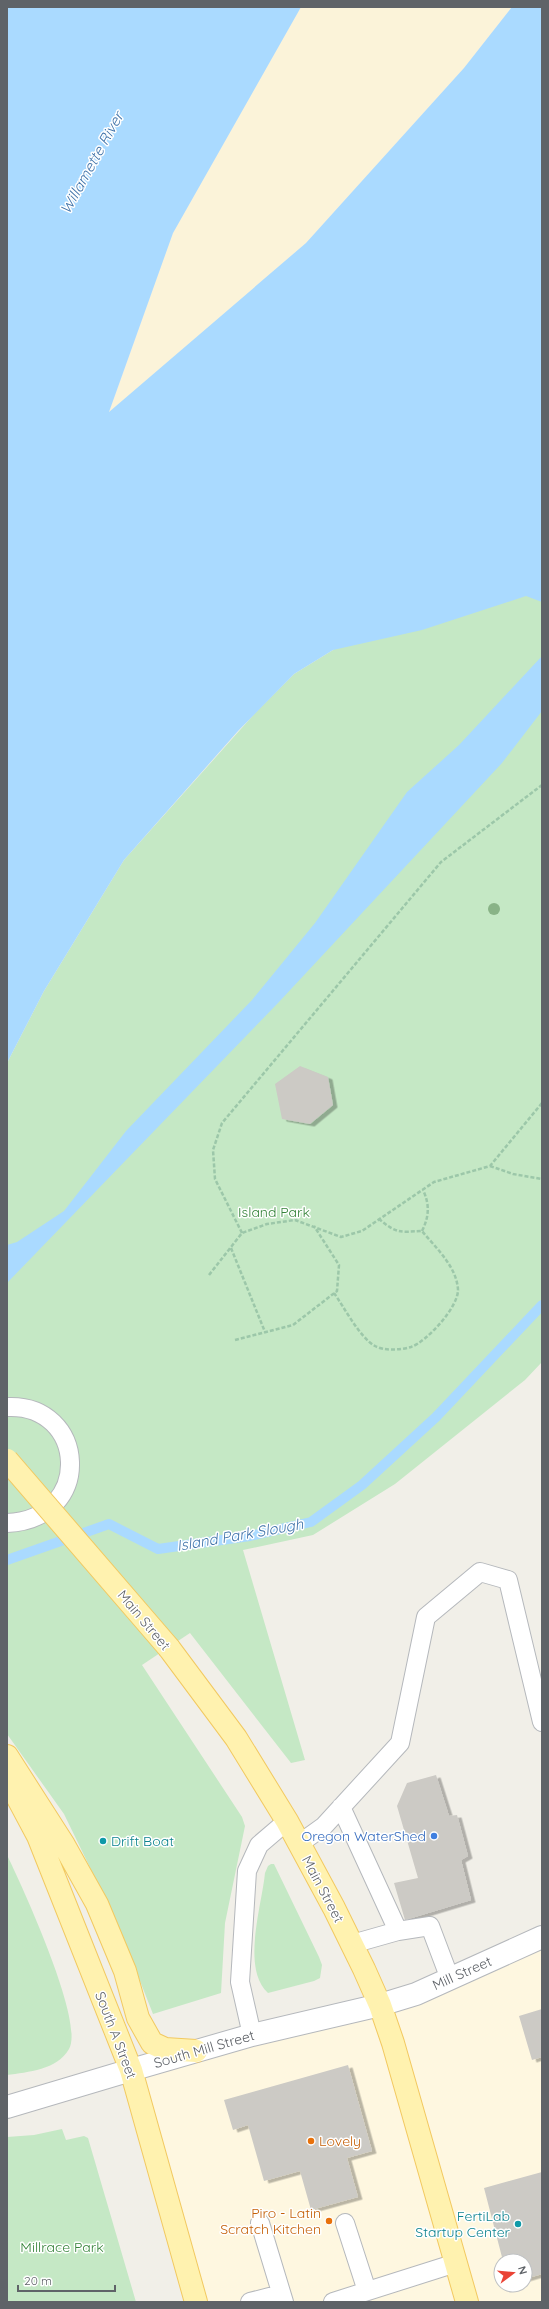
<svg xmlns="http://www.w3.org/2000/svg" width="549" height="2309" viewBox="0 0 549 2309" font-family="Quicksand,sans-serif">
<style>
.commercial{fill:#fef7e0;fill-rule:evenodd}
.green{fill:#c5e8c5}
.sand{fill:#fbf3d9}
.water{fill:#aadaff}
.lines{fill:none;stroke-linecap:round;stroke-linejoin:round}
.stream{stroke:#aadaff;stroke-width:10}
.building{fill:#cccac5;filter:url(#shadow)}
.service-casing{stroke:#b5b8bc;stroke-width:20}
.minor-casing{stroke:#b5b8bc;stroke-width:24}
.tertiary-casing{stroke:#b5b8bc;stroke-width:24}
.primary-casing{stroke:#f2c960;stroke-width:24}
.path{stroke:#9cc7a9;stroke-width:2.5;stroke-dasharray:4 2;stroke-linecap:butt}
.service{stroke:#fff;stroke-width:18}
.minor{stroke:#fff;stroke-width:22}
.tertiary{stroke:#fff;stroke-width:22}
.primary{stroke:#fff2af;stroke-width:22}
.primary-bridge-casing{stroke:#f2c960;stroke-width:24;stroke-linecap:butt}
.primary-bridge{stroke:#fff2af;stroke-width:22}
.tree{fill:#89b387}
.shop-dot{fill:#3f7fe0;stroke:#fff;stroke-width:1.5}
.culture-dot{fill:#0f9aa8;stroke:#fff;stroke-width:1.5}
.food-dot{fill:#e8710a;stroke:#fff;stroke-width:1.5}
.labels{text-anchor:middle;stroke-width:3;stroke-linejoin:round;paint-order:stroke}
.park-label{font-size:14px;fill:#348238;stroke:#fff}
.street-label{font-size:14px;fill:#5f6368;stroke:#fff}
.shop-label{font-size:14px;fill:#366cbe;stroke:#fff;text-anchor:end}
.culture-label{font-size:14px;fill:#0d838f;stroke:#fff;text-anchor:start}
.food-label{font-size:14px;fill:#c56008;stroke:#fff;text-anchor:start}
.water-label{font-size:15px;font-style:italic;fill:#4174aa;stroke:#fff}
</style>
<defs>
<filter id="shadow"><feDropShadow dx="4.5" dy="2.5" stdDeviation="0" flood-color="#0004"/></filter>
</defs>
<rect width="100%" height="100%" fill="#f1efe8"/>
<!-- commercial -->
<path class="commercial" d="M 542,1937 L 542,2302 L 197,2302 L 131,2070 L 338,2013 ZM 501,2261 L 525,2261 L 525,2285 L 501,2285 Z"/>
<!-- green -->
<path class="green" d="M 542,500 L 542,1362 L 525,1380 L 395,1484 L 313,1535 L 243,1550 L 305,1760 L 291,1763 L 190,1633 L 142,1665 L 242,1817 L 245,1826 L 225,1923 L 221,1993 L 153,2014 L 118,1925 L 64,1814 L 7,1734 L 7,1063 L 44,991 L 124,860 L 257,711 L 294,674 L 333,650 Z
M 7,1855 C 22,1886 85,2022 69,2049 C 57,2070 28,2072 7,2075 Z
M 271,1864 L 274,1864 L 319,1957 L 322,1965 L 320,1978 L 314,1981 L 268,1993 C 241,1969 262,1905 265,1873 L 268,1866 Z
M 62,2129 L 66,2140 L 84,2136 L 88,2138 L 136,2302 L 7,2302 L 7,2137 L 34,2135 Z"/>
<!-- sand -->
<path class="sand" d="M 301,7 L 512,7 L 464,68 L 306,243 L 109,413 L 173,233 Z"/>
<!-- water -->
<path class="water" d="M 7,7 L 301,7 L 173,233 L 109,412 L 306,243 L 464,68 L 512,7 L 542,7 L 542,602 L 526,596 L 422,630 L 333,650 L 294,674 L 238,731 L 124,860 L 44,991 L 7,1063 Z
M 542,656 L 542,711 L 502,763 L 278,1003 L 7,1283 L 7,1245 L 17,1242 L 64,1211 L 126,1131 L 252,1000 L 315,923 L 407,792 L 459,745 Z"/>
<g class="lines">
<!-- stream -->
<path class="stream" d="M 7,1560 L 109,1524 L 158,1549 L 250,1536 L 311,1522 L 362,1485 L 436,1417 L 542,1305"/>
</g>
<!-- building -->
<path class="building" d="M 300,1066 L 328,1077 L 333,1105 L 310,1124 L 282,1119 L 275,1084 Z
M 436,1775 L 449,1816 L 457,1815 L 468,1856 L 461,1860 L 471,1900 L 405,1920 L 394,1883 L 418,1878 L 397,1806 L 407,1783 Z
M 542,2009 L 542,2057 L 532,2060 L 519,2016 Z
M 348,2065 L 372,2151 L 347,2158 L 358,2197 L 311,2210 L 300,2171 L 264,2181 L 248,2125 L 233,2130 L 224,2100 Z
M 542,2172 L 542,2274 L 525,2279 L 525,2261 L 503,2261 L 484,2188 Z"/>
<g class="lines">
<defs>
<path id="service" d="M 7,1407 C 87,1403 95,1519 7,1523
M 341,1807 L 398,1931 L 352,1944
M 299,1844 L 324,1826 L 400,1743 L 426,1617 L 480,1572 L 508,1580 L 542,1722
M 398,1931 L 430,1926 L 450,1979
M 252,2035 L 240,1982 L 247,1871 L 259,1845 L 287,1821
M 260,2223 L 284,2302
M 345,2223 L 367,2291
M 250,2302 L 281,2294
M 333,2302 L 456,2263"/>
<path id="minor" d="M 7,2107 L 131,2070"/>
<path id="tertiary" d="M 131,2070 L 252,2035 L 380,2005 L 416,1994 L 542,1937"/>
<path id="primary" d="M 169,1648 L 236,1738 L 287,1821 L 334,1908 L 364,1969 L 380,2005 L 393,2043 L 467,2302
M 7,1756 L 64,1845 L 97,1904 L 125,1971 L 138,2018 L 152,2043 L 165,2049 L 196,2051
M 7,1778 L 38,1836 L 131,2070 L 196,2302"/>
</defs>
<!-- service casing -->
<use href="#service" class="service-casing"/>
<!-- minor casing -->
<use href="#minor" class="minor-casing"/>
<!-- tertiary casing -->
<use href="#tertiary" class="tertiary-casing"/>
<!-- primary casing -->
<use href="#primary" class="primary-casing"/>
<!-- path -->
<path class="path" d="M 490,1166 L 513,1174 L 542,1179
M 422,1231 C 429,1217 430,1205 423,1190
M 242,1233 L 215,1179 L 213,1150 L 222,1123 L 441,862 L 542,785
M 231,1248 L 265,1332
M 209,1275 L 242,1233 L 267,1224 L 295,1220 L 341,1237 L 362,1231 L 434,1182 L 490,1166 L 542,1103
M 334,1293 C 344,1307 360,1338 375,1346 C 384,1351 400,1350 411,1347 C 426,1342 458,1308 458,1290 C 457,1267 436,1248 422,1231 C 400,1232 397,1234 379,1219
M 235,1340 L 293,1325 L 337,1291 L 339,1265 L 314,1226"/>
<!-- service -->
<use href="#service" class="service"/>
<!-- minor -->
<use href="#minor" class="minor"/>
<!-- tertiary -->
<use href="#tertiary" class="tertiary"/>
<!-- primary -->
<use href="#primary" class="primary"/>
<defs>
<path id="primary-bridge" d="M 7,1460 L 169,1648"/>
</defs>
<!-- primary-bridge casing -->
<use href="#primary-bridge" class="primary-bridge-casing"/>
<!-- primary-bridge -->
<use href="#primary-bridge" class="primary-bridge"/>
</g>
<!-- trees -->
<circle class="tree" cx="494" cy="909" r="6"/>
<!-- markers -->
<circle class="shop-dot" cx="434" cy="1836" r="4"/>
<g class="culture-dot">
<circle cx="103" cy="1841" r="4"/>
<circle cx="518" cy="2224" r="4"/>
</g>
<g class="food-dot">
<circle cx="311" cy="2141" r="4"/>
<circle cx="329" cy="2221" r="4"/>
</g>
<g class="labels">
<!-- park labels -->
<g class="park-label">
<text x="274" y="1217">Island Park</text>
<text x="62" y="2252">Millrace Park</text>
</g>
<!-- street labels -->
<g class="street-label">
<text transform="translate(144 1620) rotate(50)" y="5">Main Street</text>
<text transform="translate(323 1889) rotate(62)" y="5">Main Street</text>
<text transform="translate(462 1973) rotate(-24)" y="5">Mill Street</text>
<text transform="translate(116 2035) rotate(69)" y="5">South A Street</text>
<text transform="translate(204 2049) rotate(-16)" y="5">South Mill Street</text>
</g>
<!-- shop labels -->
<g class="shop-label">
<text x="426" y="1841">Oregon WaterShed</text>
</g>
<!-- culture labels -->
<g class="culture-label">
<text x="111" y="1846">Drift Boat</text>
<text x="510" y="2221" text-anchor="end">FertiLab<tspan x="510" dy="16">Startup Center</tspan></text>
</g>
<!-- food labels -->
<g class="food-label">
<text x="319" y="2146">Lovely</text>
<text x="321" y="2218" text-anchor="end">Piro - Latin<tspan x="321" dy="16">Scratch Kitchen</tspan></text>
</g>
<!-- water labels -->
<g class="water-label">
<text transform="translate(92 163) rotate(-61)" y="5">Willamette River</text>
<text transform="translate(240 1535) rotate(-10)" y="5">Island Park Slough</text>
</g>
</g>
<!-- border -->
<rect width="549" height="2309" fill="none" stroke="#5f6368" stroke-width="16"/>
<!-- north arrow -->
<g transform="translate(513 2273) rotate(74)"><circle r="19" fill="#ffffff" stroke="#bfc1c3"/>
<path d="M0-3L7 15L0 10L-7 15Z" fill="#ea4335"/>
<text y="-6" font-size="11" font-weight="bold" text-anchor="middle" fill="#5f6368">N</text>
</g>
<!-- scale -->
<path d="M18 2285v6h97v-6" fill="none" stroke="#5f6368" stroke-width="2"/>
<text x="24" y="2285" font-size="12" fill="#5f6368" stroke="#ffffff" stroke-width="3" paint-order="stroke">20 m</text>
</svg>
